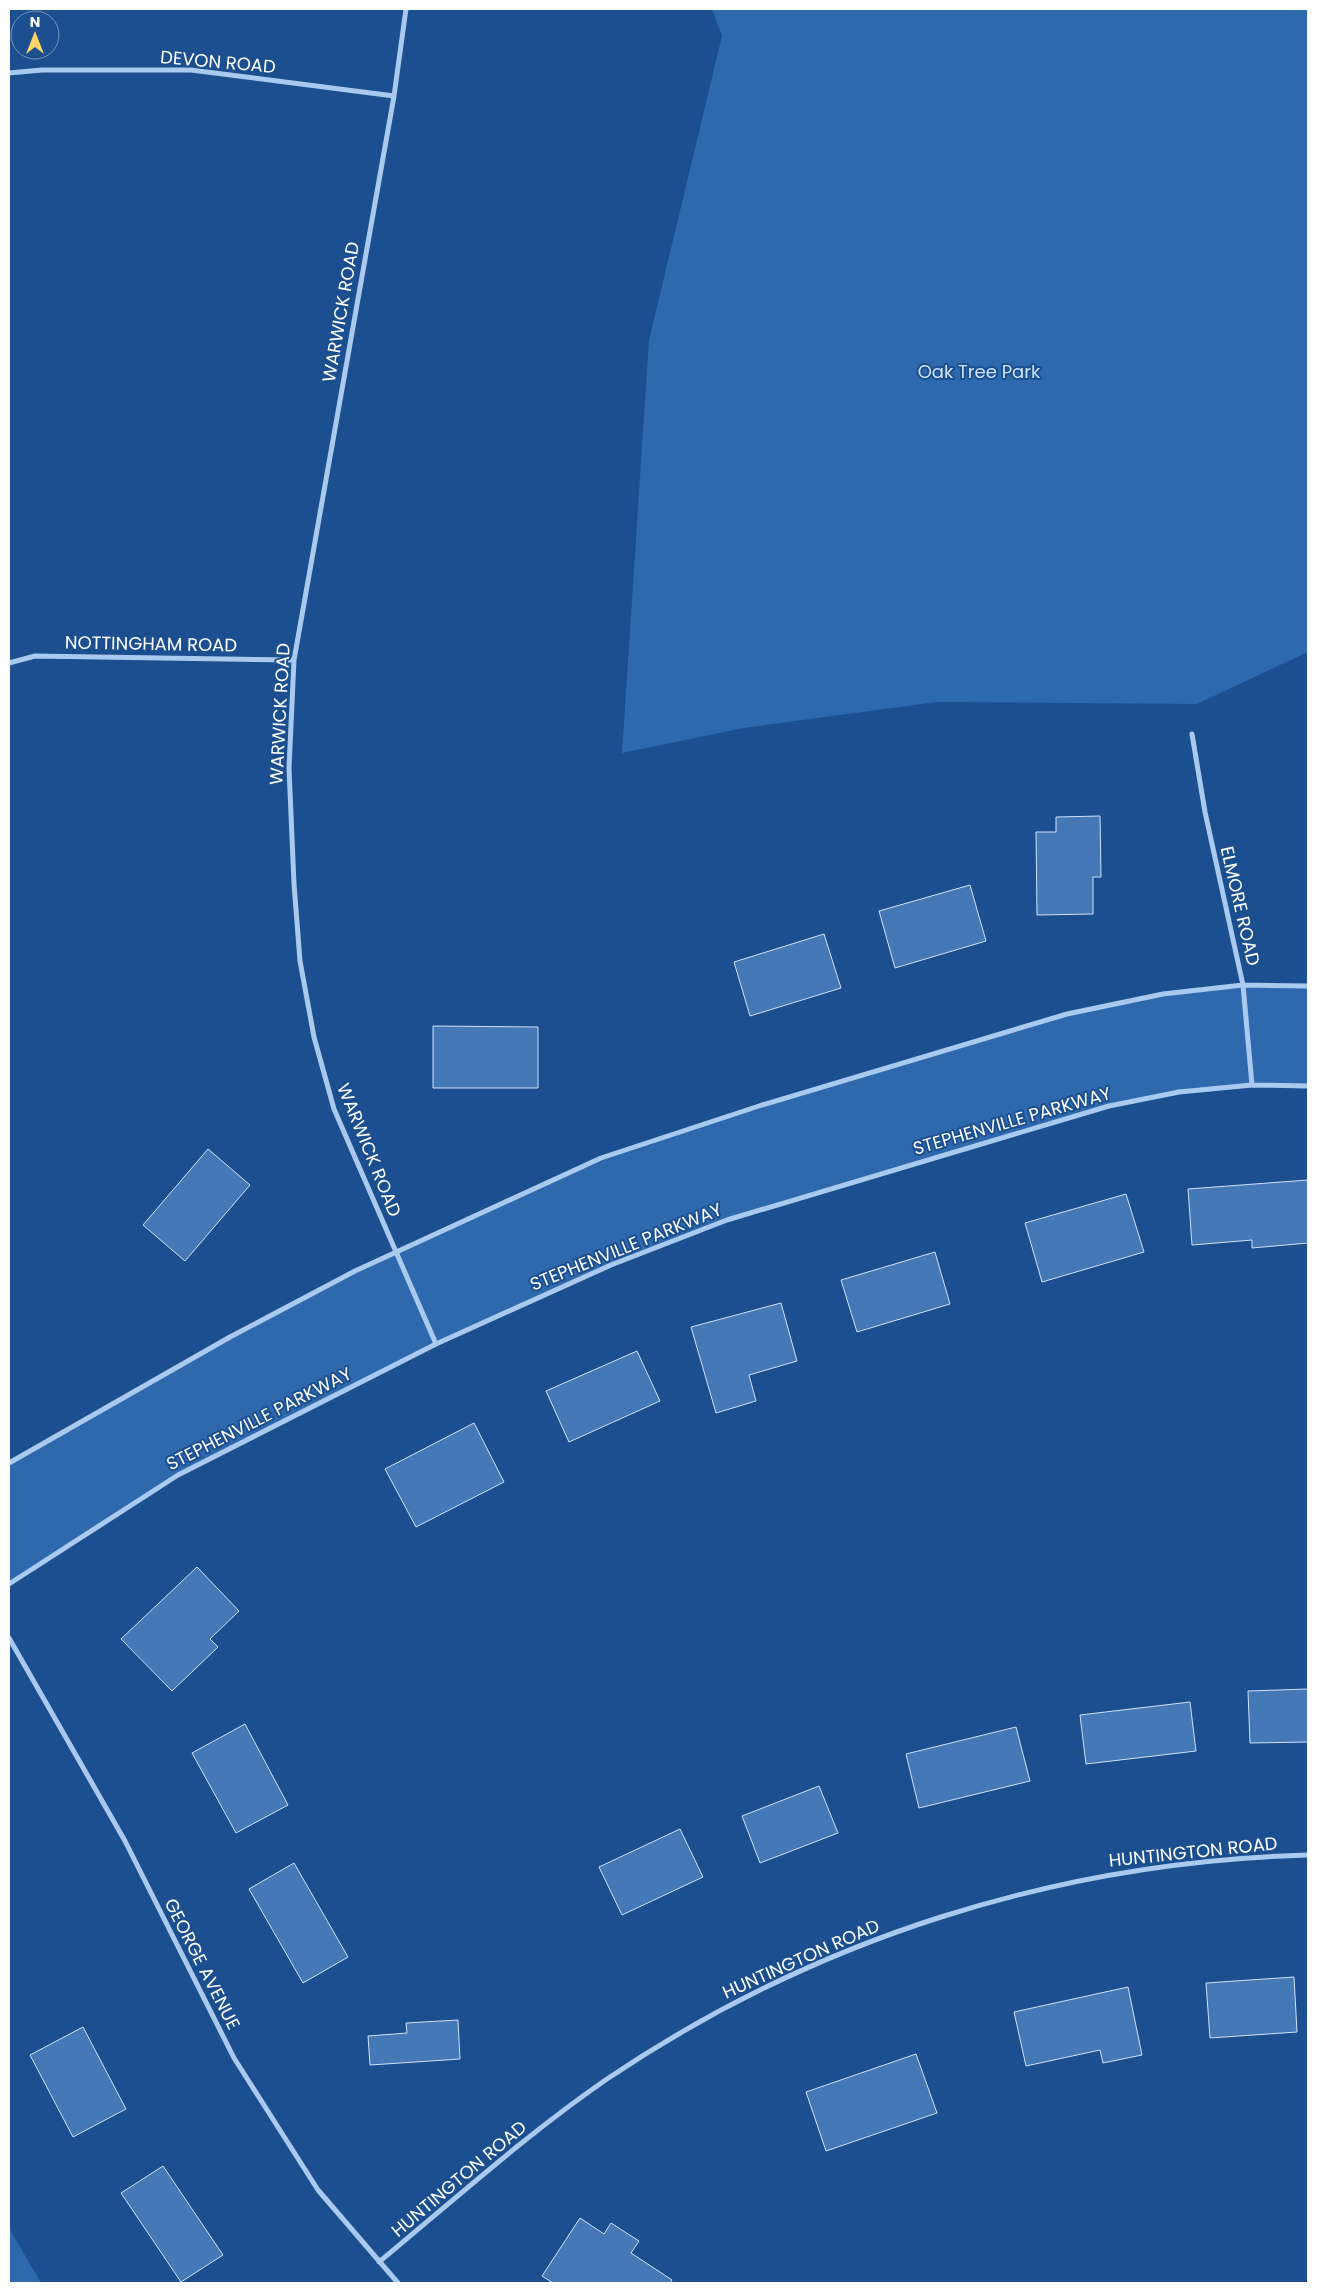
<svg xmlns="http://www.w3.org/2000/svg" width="1317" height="2292" viewBox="0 0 1317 2292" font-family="Poppins,sans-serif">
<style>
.green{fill:#2e69ad}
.building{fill:#4478b7;stroke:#cfe3fa}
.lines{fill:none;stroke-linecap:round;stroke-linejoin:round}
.street{stroke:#a9c9ee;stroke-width:5}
.labels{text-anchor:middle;stroke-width:4;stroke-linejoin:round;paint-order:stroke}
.street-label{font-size:18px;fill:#fff;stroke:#1b4f8f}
.park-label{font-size:18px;fill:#cfe3fa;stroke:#1b4f8f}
</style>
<rect width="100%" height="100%" fill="#1b4f8f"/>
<!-- green -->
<path class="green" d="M 712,9 L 1308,9 L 1308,652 L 1197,704 L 937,702 L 744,728 L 622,753 L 649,340 L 722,36 Z
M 1243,985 L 1308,986 L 1308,1086 L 1252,1085 L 1179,1092 L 1109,1106 L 727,1220 L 611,1265 L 436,1344 L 178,1475 L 9,1584 L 9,1463 L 230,1337 L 355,1271 L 601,1158 L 762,1105 L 1067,1014 L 1163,994 Z
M 9,2228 L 41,2283 L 9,2283 Z"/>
<!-- building -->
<path class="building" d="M 1100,816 L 1101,877 L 1093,877 L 1093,914 L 1037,915 L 1036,832 L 1056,832 L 1056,817 Z
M 970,885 L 986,941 L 895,968 L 879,911 Z
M 824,934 L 841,988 L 750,1016 L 734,962 Z
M 433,1026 L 538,1027 L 538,1088 L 433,1088 Z
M 208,1149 L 250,1185 L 185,1261 L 143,1225 Z
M 1308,1180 L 1308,1243 L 1252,1248 L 1252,1240 L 1192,1245 L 1188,1189 Z
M 1126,1194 L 1144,1252 L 1042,1282 L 1025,1223 Z
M 935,1252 L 950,1304 L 857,1332 L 841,1280 Z
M 781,1303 L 797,1361 L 749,1375 L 756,1401 L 716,1413 L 691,1327 Z
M 637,1351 L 660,1401 L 569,1442 L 546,1391 Z
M 474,1423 L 504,1482 L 416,1527 L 385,1469 Z
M 197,1567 L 239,1611 L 210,1639 L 218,1647 L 172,1691 L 121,1639 Z
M 1308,1689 L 1308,1742 L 1250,1743 L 1248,1691 Z
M 1190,1702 L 1196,1751 L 1086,1764 L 1080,1715 Z
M 245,1724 L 288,1805 L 236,1833 L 192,1753 Z
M 1016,1727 L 1030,1781 L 919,1808 L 906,1754 Z
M 819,1786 L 838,1833 L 760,1863 L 742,1816 Z
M 680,1829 L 703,1877 L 622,1915 L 599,1867 Z
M 294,1863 L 348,1957 L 303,1983 L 249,1889 Z
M 1294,1977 L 1297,2032 L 1210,2038 L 1206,1983 Z
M 1128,1987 L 1142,2055 L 1103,2063 L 1100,2050 L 1026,2066 L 1014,2012 Z
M 458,2020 L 460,2059 L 370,2065 L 368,2036 L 407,2033 L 406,2023 Z
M 83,2027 L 126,2109 L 73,2137 L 30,2055 Z
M 916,2054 L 937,2113 L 826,2151 L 806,2092 Z
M 163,2166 L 223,2255 L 181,2282 L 121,2193 Z
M 580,2218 L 604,2234 L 611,2223 L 639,2241 L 631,2253 L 672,2280 L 670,2283 L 553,2283 L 542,2276 Z"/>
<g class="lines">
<!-- street -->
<path class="street" d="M 406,9 L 394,96 L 294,660 L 289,768 L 294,884 L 300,961 L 314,1037 L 334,1109 L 436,1344
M 9,73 L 42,70 L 191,70 L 394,96
M 9,663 L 35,656 L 294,660
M 1192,734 L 1205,812 L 1243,985 L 1252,1085
M 9,1463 L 230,1337 L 355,1271 L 601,1158 L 762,1105 L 1067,1014 L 1163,994 L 1243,985 L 1308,986
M 9,1584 L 178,1475 L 436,1344 L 611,1265 L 727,1220 L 1109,1106 L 1179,1092 L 1252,1085 L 1308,1086
M 9,1638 L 125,1841 L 234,2058 L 318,2190 L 398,2283
M 379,2262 C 454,2200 527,2134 607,2079 C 816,1938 1057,1862 1308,1855"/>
</g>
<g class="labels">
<!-- street labels -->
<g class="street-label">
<text transform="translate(218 62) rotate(5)" y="6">DEVON ROAD</text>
<text transform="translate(341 312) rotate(-80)" y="6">WARWICK ROAD</text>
<text transform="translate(151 644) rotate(1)" y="6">NOTTINGHAM ROAD</text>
<text transform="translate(280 714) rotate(-87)" y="6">WARWICK ROAD</text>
<text transform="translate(1240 906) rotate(77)" y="6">ELMORE ROAD</text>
<text transform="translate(1012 1121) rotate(-16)" y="6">STEPHENVILLE PARKWAY</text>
<text transform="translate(369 1150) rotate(68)" y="6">WARWICK ROAD</text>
<text transform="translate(626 1247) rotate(-22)" y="6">STEPHENVILLE PARKWAY</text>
<text transform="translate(259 1419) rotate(-27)" y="6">STEPHENVILLE PARKWAY</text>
<text transform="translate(1193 1852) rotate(-6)" y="6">HUNTINGTON ROAD</text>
<text transform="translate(801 1959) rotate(-24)" y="6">HUNTINGTON ROAD</text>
<text transform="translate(202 1964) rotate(63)" y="6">GEORGE AVENUE</text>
<text transform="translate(459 2179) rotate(-40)" y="6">HUNTINGTON ROAD</text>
</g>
<!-- park labels -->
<g class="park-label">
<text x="979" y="378">Oak Tree Park</text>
</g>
</g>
<!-- border -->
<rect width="1317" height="2292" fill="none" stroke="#ffffff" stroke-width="20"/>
<!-- north arrow -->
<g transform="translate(35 35)"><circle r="24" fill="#1b4f8f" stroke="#7695bc"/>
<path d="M0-4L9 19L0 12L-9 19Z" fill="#ffd166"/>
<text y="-8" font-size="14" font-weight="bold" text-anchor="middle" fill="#ffffff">N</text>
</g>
</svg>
